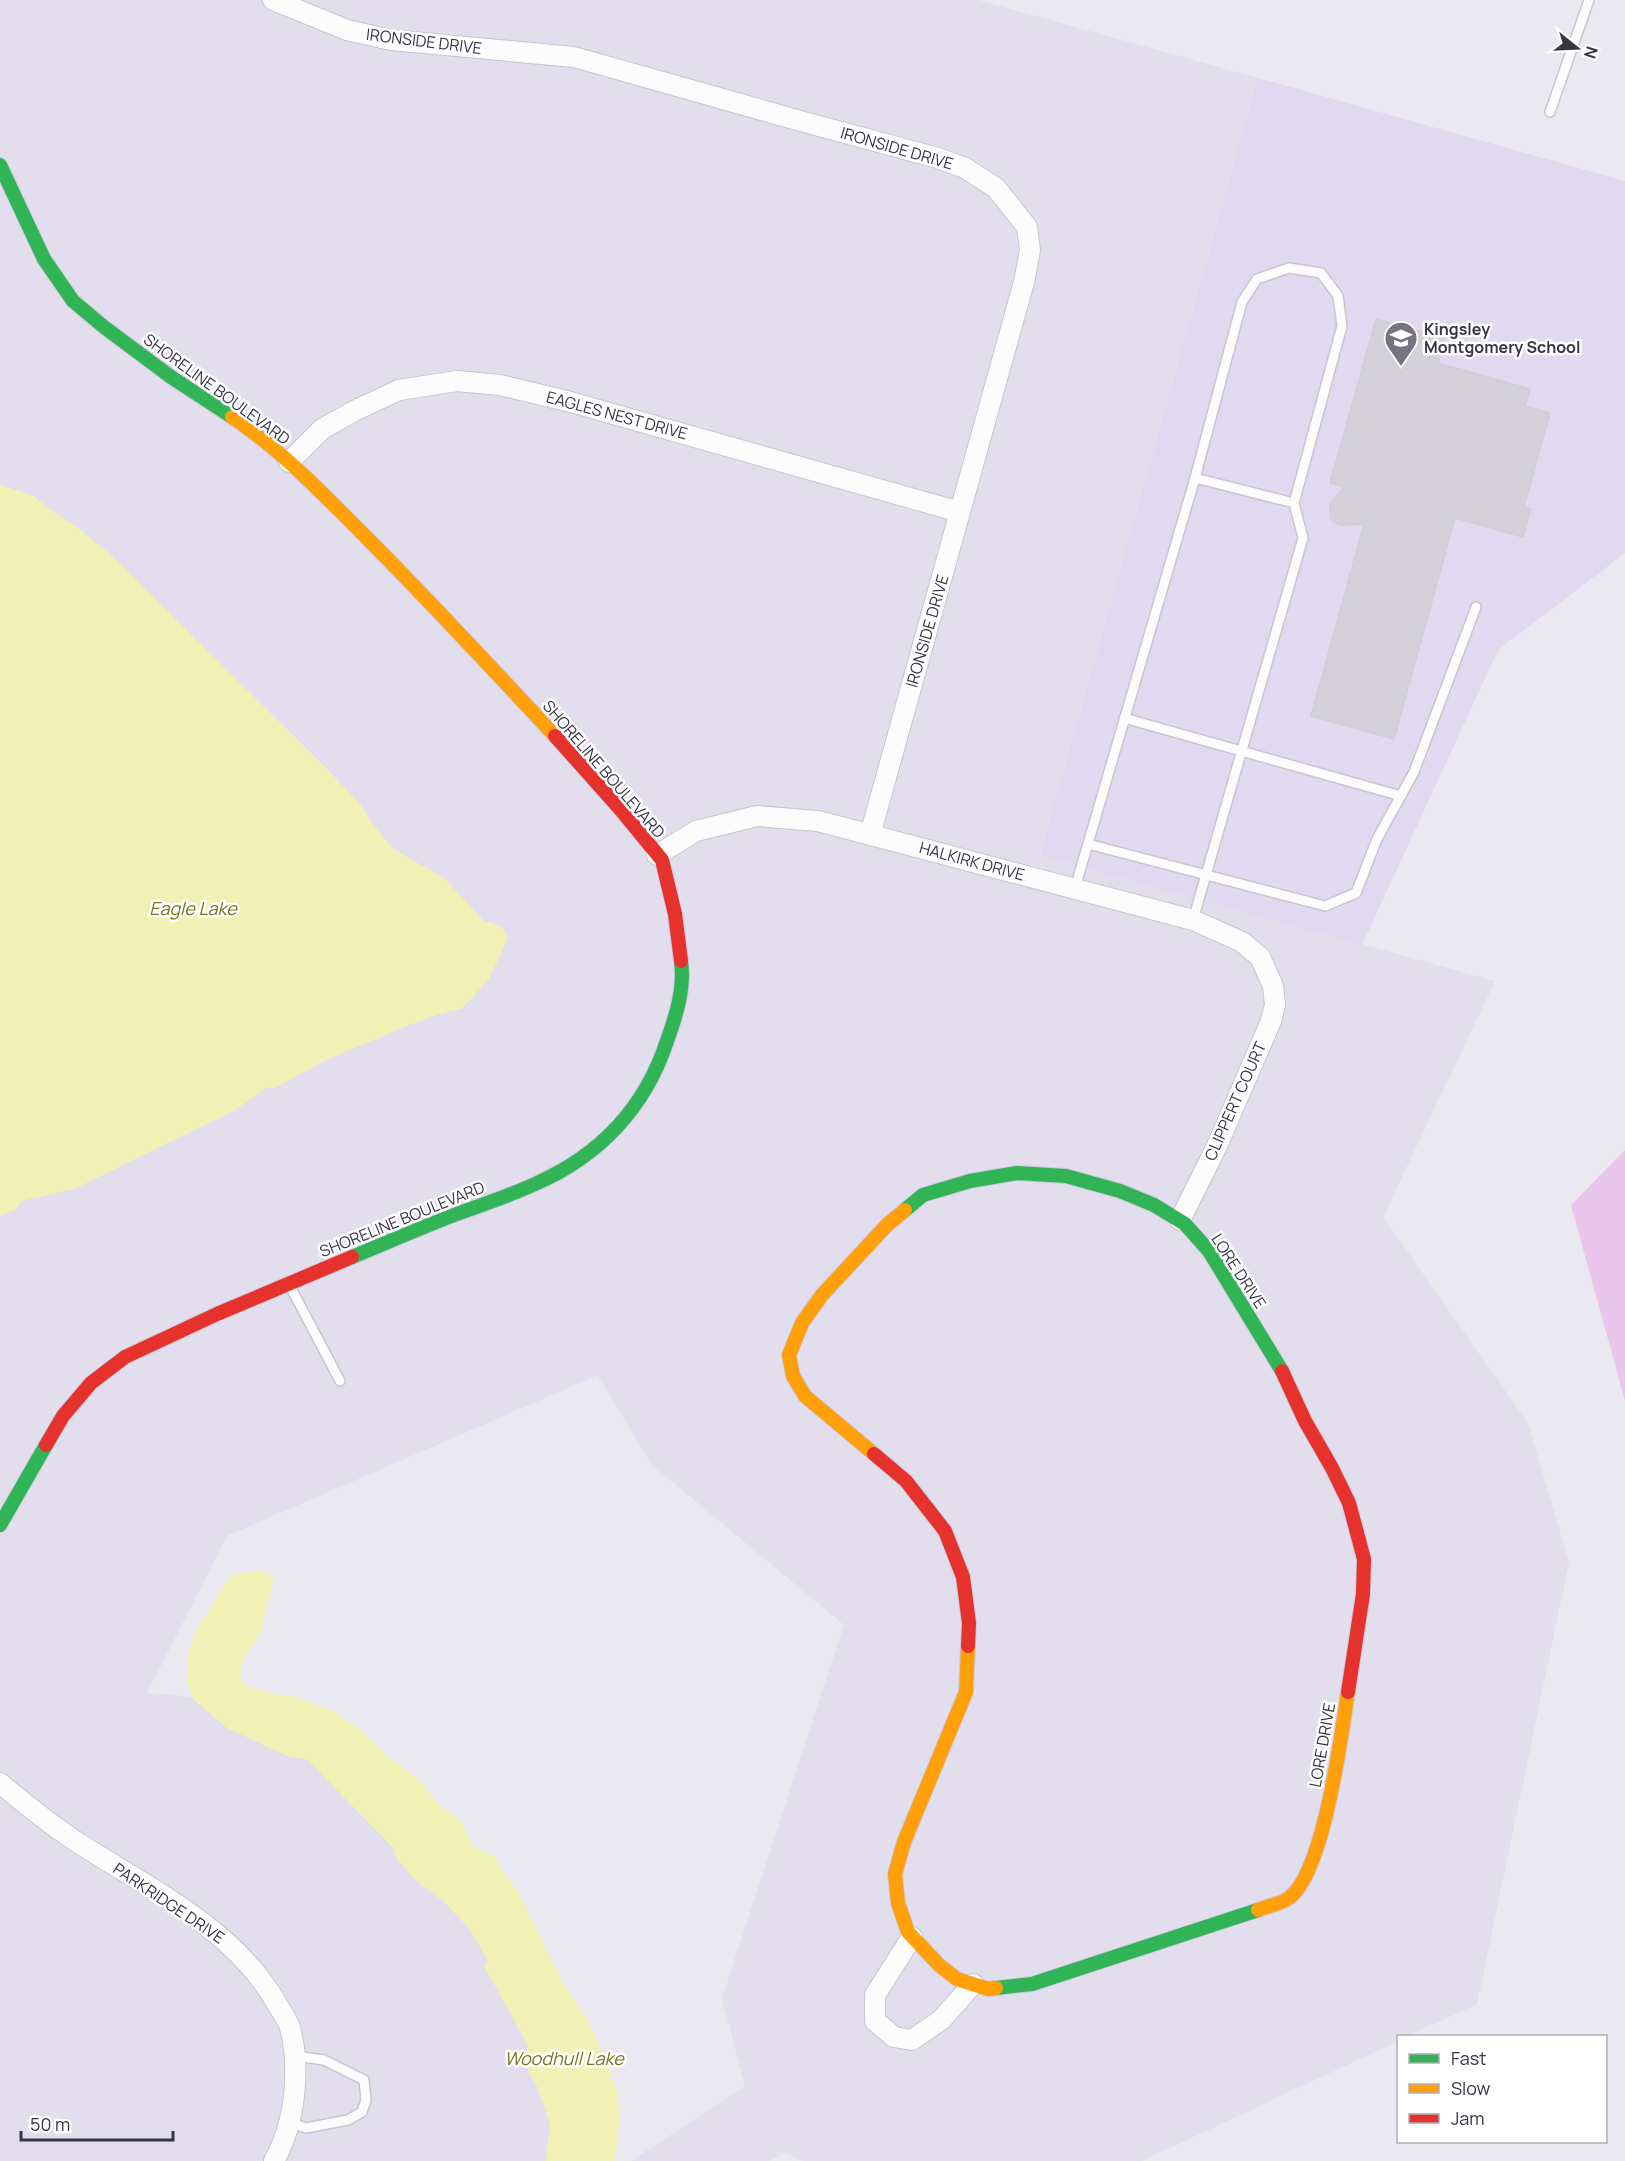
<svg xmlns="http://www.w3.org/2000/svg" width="1625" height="2161" viewBox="0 0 1625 2161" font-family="Manrope,sans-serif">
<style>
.residential{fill:#e2deee}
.education{fill:#e0d9ef}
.green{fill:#ebc6ec}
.water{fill:#f2f1b5}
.building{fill:#d3d0da;stroke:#d0ced8;stroke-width:1.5}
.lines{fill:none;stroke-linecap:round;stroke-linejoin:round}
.lane-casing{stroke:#c7c5ce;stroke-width:12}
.street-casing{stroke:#c7c5ce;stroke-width:22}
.fast-casing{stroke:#cfc9dc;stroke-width:16}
.slow-casing{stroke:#cfc9dc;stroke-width:16}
.jam-casing{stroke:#cfc9dc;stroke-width:16}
.lane{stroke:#fcfcfd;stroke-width:9}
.street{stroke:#fcfcfd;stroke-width:20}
.fast{stroke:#30b455;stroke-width:14}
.slow{stroke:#ff9f0a;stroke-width:14}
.jam{stroke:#e5322d;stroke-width:14}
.labels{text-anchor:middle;stroke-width:5;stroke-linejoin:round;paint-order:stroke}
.street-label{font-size:16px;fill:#373446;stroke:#fff}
.poi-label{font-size:16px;font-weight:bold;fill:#373446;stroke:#fff;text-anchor:start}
.water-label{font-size:18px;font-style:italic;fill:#75761d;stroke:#fff}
</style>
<rect width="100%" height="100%" fill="#eae8f0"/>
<!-- residential -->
<path class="residential" d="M 0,0 L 978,0 L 1258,78 L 1040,855 L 1495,981 L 1383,1217 L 1528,1423 L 1569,1562 L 1477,2004 L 1408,2036 L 1398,2036 L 1398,2041 L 1142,2161 L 803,2161 L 784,2153 L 769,2161 L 631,2161 L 745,2086 L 722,1998 L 844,1625 L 651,1464 L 598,1375 L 227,1536 L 147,1693 L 225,1700 L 435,1825 L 610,2161 L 0,2161 Z"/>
<!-- education -->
<path class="education" d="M 1258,78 L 1625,181 L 1625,553 L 1498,650 L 1362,945 L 1040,855 Z"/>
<!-- green -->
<path class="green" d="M 1625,1150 L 1625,1401 L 1571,1205 Z"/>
<!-- water -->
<path class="water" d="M 0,485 L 32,495 L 52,511 L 74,525 L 110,554 L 324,766 L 360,804 L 372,823 L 393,849 L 444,878 L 484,921 L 501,926 L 508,938 L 489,979 L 462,1009 L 443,1013 L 409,1025 L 326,1060 L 273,1089 L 271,1087 L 265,1089 L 235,1110 L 74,1189 L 21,1201 L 15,1210 L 0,1215 Z
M 259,1570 L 274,1577 L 263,1624 L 258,1637 L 245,1656 L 241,1668 L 240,1676 L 243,1683 L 248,1686 L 279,1695 L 293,1696 L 334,1711 L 361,1731 L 384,1753 L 420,1781 L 438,1804 L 460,1820 L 473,1846 L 496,1857 L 499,1866 L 518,1892 L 563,1983 L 587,2019 L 604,2055 L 617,2091 L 620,2115 L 615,2161 L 546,2161 L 550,2124 L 537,2086 L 528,2072 L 525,2054 L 528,2045 L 484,1966 L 488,1961 L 469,1928 L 443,1901 L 413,1878 L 394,1854 L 396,1851 L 308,1760 L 287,1756 L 227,1728 L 194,1700 L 187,1683 L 187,1662 L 189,1650 L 197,1629 L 231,1575 Z"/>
<!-- building -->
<path class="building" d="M 1376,319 L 1445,338 L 1438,363 L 1530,389 L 1525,406 L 1550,413 L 1524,507 L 1531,509 L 1523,537 L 1455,518 L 1394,739 L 1311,716 L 1364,524 L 1341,525 L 1335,523 L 1330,518 L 1330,504 L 1345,487 L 1330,483 Z"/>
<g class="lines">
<defs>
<path id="lane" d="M 1550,112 L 1589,0
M 1195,478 L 1294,503
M 1124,718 L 1401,796
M 1088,844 L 1325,906 L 1356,893 L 1377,839 L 1414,772 L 1476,607
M 1075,888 L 1195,478 L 1242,302 L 1257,279 L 1289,268 L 1321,273 L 1338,296 L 1342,326 L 1294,503 L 1303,538 L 1193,920
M 290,1286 L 340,1381
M 289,2122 L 306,2128 L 348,2120 L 362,2112 L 366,2100 L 364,2080 L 324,2060 L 295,2056"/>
<path id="street" d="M 273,0 L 347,30 L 391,40 L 574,57 L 804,122 L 938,158 L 965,168 L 996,188 L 1027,227 L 1030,250 L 1024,282 L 870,835
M 289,462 L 322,429 L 356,410 L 399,390 L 457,381 L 500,385 L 567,401 L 960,512
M 657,855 L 696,831 L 757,816 L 818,821 L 1193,920 L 1242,942 L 1260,957 L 1273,986 L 1275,1005 L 1271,1021 L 1216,1148 L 1180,1220
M 0,1783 C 26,1805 52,1826 80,1844 C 150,1889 235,1929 277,2004 C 281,2011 288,2020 290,2028 C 295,2046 296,2064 295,2082 C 294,2109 287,2137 274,2161
M 912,1937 L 875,1995 L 875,2021 L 894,2037 L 912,2040 L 941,2020 L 973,1984"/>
<path id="fast" d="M 0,165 L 44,259 L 73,301 L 104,327 L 171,377 L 232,417
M 1017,1173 L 1066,1176 L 1120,1191 L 1154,1205 L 1185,1224 L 1209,1251 L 1282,1371
M 905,1210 L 923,1195 L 970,1181 L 1017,1173
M 352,1257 C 386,1243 420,1228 454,1215 C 481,1205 509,1196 535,1184 C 599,1156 645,1108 667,1041 C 676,1016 685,988 681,961
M 0,1525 L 46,1445
M 996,1988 L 1032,1984 L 1258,1910"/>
<path id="slow" d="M 232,417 C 280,449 320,491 361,532 C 427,598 491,667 555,736
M 874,1454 L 805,1396 L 793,1376 L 789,1355 L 802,1323 L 822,1295 L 887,1225 L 905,1210
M 968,1646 L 966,1692 L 904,1842 L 895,1874 L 898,1903 L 908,1932 L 939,1965 L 957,1979 L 988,1989 L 996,1988
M 1258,1910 C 1267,1906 1281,1904 1289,1898 C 1324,1872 1341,1737 1348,1692"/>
<path id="jam" d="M 555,736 L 621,810 L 662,860 L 675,914 L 681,961
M 1282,1371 L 1305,1421 L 1332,1468 L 1349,1503 L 1364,1559 L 1363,1594 L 1348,1692
M 46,1445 L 63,1416 L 91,1383 L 125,1357 L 217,1314 L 352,1257
M 874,1454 L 906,1481 L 945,1531 L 963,1577 L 969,1623 L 968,1646"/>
</defs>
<!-- lane casing -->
<use href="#lane" class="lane-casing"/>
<!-- street casing -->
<use href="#street" class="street-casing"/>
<!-- fast casing -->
<use href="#fast" class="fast-casing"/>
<!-- slow casing -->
<use href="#slow" class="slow-casing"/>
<!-- jam casing -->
<use href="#jam" class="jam-casing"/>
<!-- lane -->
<use href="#lane" class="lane"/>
<!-- street -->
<use href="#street" class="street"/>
<!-- fast -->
<use href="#fast" class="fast"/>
<!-- slow -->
<use href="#slow" class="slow"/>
<!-- jam -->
<use href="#jam" class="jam"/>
</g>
<!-- icons -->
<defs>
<symbol id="school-pin" viewBox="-11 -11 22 30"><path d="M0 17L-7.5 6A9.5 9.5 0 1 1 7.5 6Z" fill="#767382" stroke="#fff"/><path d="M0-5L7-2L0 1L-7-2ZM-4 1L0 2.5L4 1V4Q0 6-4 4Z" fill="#fff"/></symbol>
</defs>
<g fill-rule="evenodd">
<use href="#school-pin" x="1382" y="319" width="38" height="52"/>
</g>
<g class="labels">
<!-- street labels -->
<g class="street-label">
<text transform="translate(424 41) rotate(7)" y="6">IRONSIDE DRIVE</text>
<text transform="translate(897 148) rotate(16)" y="6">IRONSIDE DRIVE</text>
<text transform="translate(217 389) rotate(36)" y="6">SHORELINE BOULEVARD</text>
<text transform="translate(617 415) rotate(15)" y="6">EAGLES NEST DRIVE</text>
<text transform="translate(927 631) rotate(-74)" y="6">IRONSIDE DRIVE</text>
<text transform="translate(604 769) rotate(49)" y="6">SHORELINE BOULEVARD</text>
<text transform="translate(972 861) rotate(15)" y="6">HALKIRK DRIVE</text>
<text transform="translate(1235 1101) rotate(-66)" y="6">CLIPPERT COURT</text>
<text transform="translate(402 1219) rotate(-22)" y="6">SHORELINE BOULEVARD</text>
<text transform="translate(1239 1271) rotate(57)" y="6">LORE DRIVE</text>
<text transform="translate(1322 1745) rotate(-80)" y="6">LORE DRIVE</text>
<text transform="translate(169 1903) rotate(34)" y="6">PARKRIDGE DRIVE</text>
</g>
<!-- poi labels -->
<g class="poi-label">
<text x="1424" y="335">Kingsley<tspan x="1424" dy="18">Montgomery School</tspan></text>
</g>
<!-- water labels -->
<g class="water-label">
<text x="193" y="915">Eagle Lake</text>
<text x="564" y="2065">Woodhull Lake</text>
</g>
</g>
<!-- legend -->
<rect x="1397" y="2035" width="210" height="108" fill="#ffffff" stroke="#afaeb5" stroke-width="1.5"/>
<rect x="1409" y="2054" width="30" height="9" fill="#30b455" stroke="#afaeb5" stroke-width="1.5"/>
<text x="1451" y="2065" font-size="18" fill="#373446">Fast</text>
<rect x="1409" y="2084" width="30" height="9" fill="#ff9f0a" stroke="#afaeb5" stroke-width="1.5"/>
<text x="1451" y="2095" font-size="18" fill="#373446">Slow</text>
<rect x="1409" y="2114" width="30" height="9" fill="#e5322d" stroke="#afaeb5" stroke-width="1.5"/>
<text x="1451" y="2125" font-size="18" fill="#373446">Jam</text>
<!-- north arrow -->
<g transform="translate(1577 48) rotate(108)" stroke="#ffffff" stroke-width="4.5" paint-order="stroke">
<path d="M0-4.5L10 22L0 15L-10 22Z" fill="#373446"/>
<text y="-9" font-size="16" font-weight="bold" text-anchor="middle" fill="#373446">N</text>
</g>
<!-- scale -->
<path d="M21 2131v9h152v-9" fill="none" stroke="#373446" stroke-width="3"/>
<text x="30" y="2131" font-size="18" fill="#373446" stroke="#ffffff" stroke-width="4.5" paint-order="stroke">50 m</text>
</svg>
